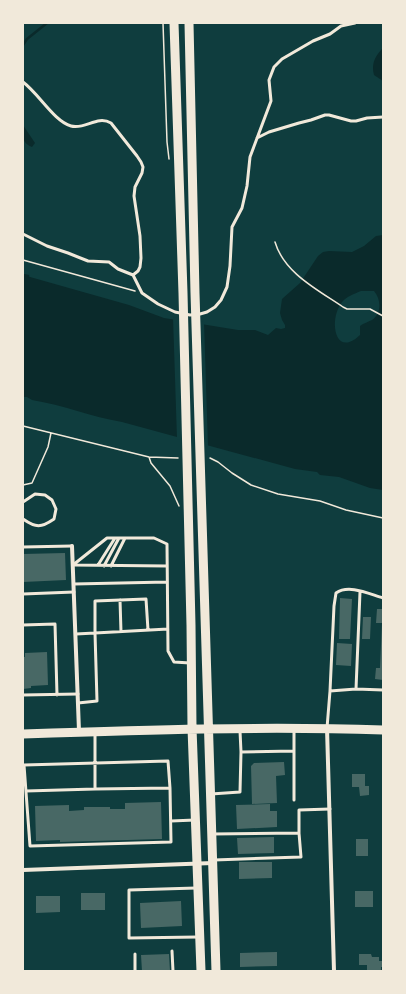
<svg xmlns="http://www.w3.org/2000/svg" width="406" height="994" viewBox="0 0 406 994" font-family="Lato,sans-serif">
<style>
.water{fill:#0a2a2b;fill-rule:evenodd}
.pier{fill:#0f3d3e}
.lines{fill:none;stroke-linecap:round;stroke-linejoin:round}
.stream{stroke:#0a2a2b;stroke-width:2.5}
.building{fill:#486865}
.path{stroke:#f1e9da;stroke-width:1.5}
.service{stroke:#f1e9da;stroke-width:3}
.minor{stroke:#f1e9da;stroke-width:4}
.primary{stroke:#f1e9da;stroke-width:9}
</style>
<rect width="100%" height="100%" fill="#0f3d3e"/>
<!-- water -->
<path class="water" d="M 383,48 L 383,81 L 374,75 C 371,64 375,56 383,48 Z
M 23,125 L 35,143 L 32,147 C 21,143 23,135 23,125 Z
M 383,235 L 383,490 L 370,488 L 339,477 L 320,475 L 317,472 L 295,469 L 122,422 C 92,417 63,405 32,400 L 27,397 L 23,397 L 23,275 L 129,305 L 164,318 L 238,330 L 255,330 L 268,335 L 276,328 L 281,329 L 285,328 L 285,325 L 282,320 L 280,313 L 282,299 L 300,283 L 318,256 L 323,252 L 329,251 L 352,252 L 364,246 L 376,236 ZM 361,291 L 374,291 C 381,299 382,313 372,320 C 368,322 364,323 360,326 L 360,335 C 335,359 328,320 342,302 C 347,296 354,294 361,291 Z"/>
<!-- pier -->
<path class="pier" d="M 173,317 L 204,322 L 208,447 L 177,439 Z"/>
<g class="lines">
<!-- stream -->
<path class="stream" d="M 23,45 L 27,39 L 47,23
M 23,275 L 28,276"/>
</g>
<!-- building -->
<path class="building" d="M 65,553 L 66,580 L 23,582 L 23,554 Z
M 340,598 L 352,599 L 350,639 L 339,639 Z
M 377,609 L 383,609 L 383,680 L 375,679 L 376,668 L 380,668 L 382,623 L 376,623 Z
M 363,617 L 371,617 L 370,639 L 362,639 Z
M 337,643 L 352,644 L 351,666 L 336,665 Z
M 47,652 L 48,685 L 31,686 L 31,688 L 23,689 L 23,657 L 25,657 L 25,653 Z
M 284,762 L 285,775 L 276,776 L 277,803 L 252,804 L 251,766 L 254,763 Z
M 352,774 L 365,774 L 365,786 L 369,786 L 369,795 L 360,796 L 359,787 L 352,787 Z
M 161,802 L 162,839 L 60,842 L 60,840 L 36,841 L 35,806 L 69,805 L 69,811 L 84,810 L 84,807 L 110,807 L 110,809 L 125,809 L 125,803 Z
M 270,804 L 270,811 L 277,811 L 277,827 L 237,829 L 236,805 Z
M 274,837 L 274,853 L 238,854 L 237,838 Z
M 356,839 L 368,839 L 368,856 L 356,856 Z
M 239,862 L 272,862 L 272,878 L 239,879 Z
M 355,891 L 373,891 L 373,907 L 355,907 Z
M 81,893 L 105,893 L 105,910 L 81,910 Z
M 36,896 L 60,896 L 60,912 L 36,913 Z
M 181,901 L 182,926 L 141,928 L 140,903 Z
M 277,952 L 277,966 L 240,967 L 240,953 Z
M 169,954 L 170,971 L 142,971 L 141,955 Z
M 359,954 L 371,954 L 372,957 L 379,957 L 379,961 L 383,961 L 383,967 L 381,967 L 381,971 L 367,971 L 367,965 L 359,965 Z"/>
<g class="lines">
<!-- path -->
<path class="path" d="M 163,23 L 167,142 L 169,159
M 275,242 C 284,273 318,290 343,307 L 347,309 L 370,309 L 383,316
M 23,260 L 135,291
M 23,426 L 149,457 L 178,458
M 149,457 L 151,463 L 170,486 L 179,506
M 210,458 L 218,462 L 232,473 L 251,485 L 278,494 L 320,501 L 346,510 L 383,518
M 23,485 L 32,483 L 48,447 L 51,433"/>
<!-- service -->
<path class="service" d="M 23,82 C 39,94 54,121 71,126 C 85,130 97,115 111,123 L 137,156 L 141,162 L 143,167 L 142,173 L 135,187 L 134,196 L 140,236 L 141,258 L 140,267 L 138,271 L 133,275
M 257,138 L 269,132 L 299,123 L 311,120 L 325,115 L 329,115 L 351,121 L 356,121 L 367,118 L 383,117
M 23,234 L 47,246 L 68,253 L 88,261 L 109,262 L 118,269 L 133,275 L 142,293 L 158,304 L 175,312 L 190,315 L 200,314 L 207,312 L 215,307 L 221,300 L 227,287 L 230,266 L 232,227 L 242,208 L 247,186 L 250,157 L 271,101 L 269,80 L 274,67 L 282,59 L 313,41 L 330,34 L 341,26 L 355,23
M 23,502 L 35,494 L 45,495 L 52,500 L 56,509 L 54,519 C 41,528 36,528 23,519
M 23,547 L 72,546
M 73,565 L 107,538 L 154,538 L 167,544 L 168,651 L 174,662 L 190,663
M 73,565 L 167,566
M 98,565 L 115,538
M 104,566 L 119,538
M 111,566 L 125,538
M 74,584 L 167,582
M 23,594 L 74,592
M 120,600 L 121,632
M 23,625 L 55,624 L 57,695
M 148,630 L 146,599 L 95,601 L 95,633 L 168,629
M 76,634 L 95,633 L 97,701 L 78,703
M 356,689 L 360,592
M 330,691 L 334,606 L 336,593 C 349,584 369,594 383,598
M 23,695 L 78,694
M 327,728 L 330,691 L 356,689 L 383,690
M 294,730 L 294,800
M 95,733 L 95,789 L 170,788 L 171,842 L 30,846 L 24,765 L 168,761 L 170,788
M 241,752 L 294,751
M 26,791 L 95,789
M 211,794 L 240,792 L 241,752 L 240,731
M 171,821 L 195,820
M 299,833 L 299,810 L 330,809
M 212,834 L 299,833 L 301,857 L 214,860
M 196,888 L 129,890 L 129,938 L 198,937
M 172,951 L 173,971
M 135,954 L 135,971"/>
<!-- minor -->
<path class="minor" d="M 72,546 L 79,731
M 327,728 L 334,971
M 23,870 L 213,863"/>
<!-- primary -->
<path class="primary" d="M 174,23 L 183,293 L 191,625 L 192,728 L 201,971
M 189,23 L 195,293 L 216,971
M 23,734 C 143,730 263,726 383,730"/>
</g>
<!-- border -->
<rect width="406" height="994" fill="none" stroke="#f1e9da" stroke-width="48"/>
</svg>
